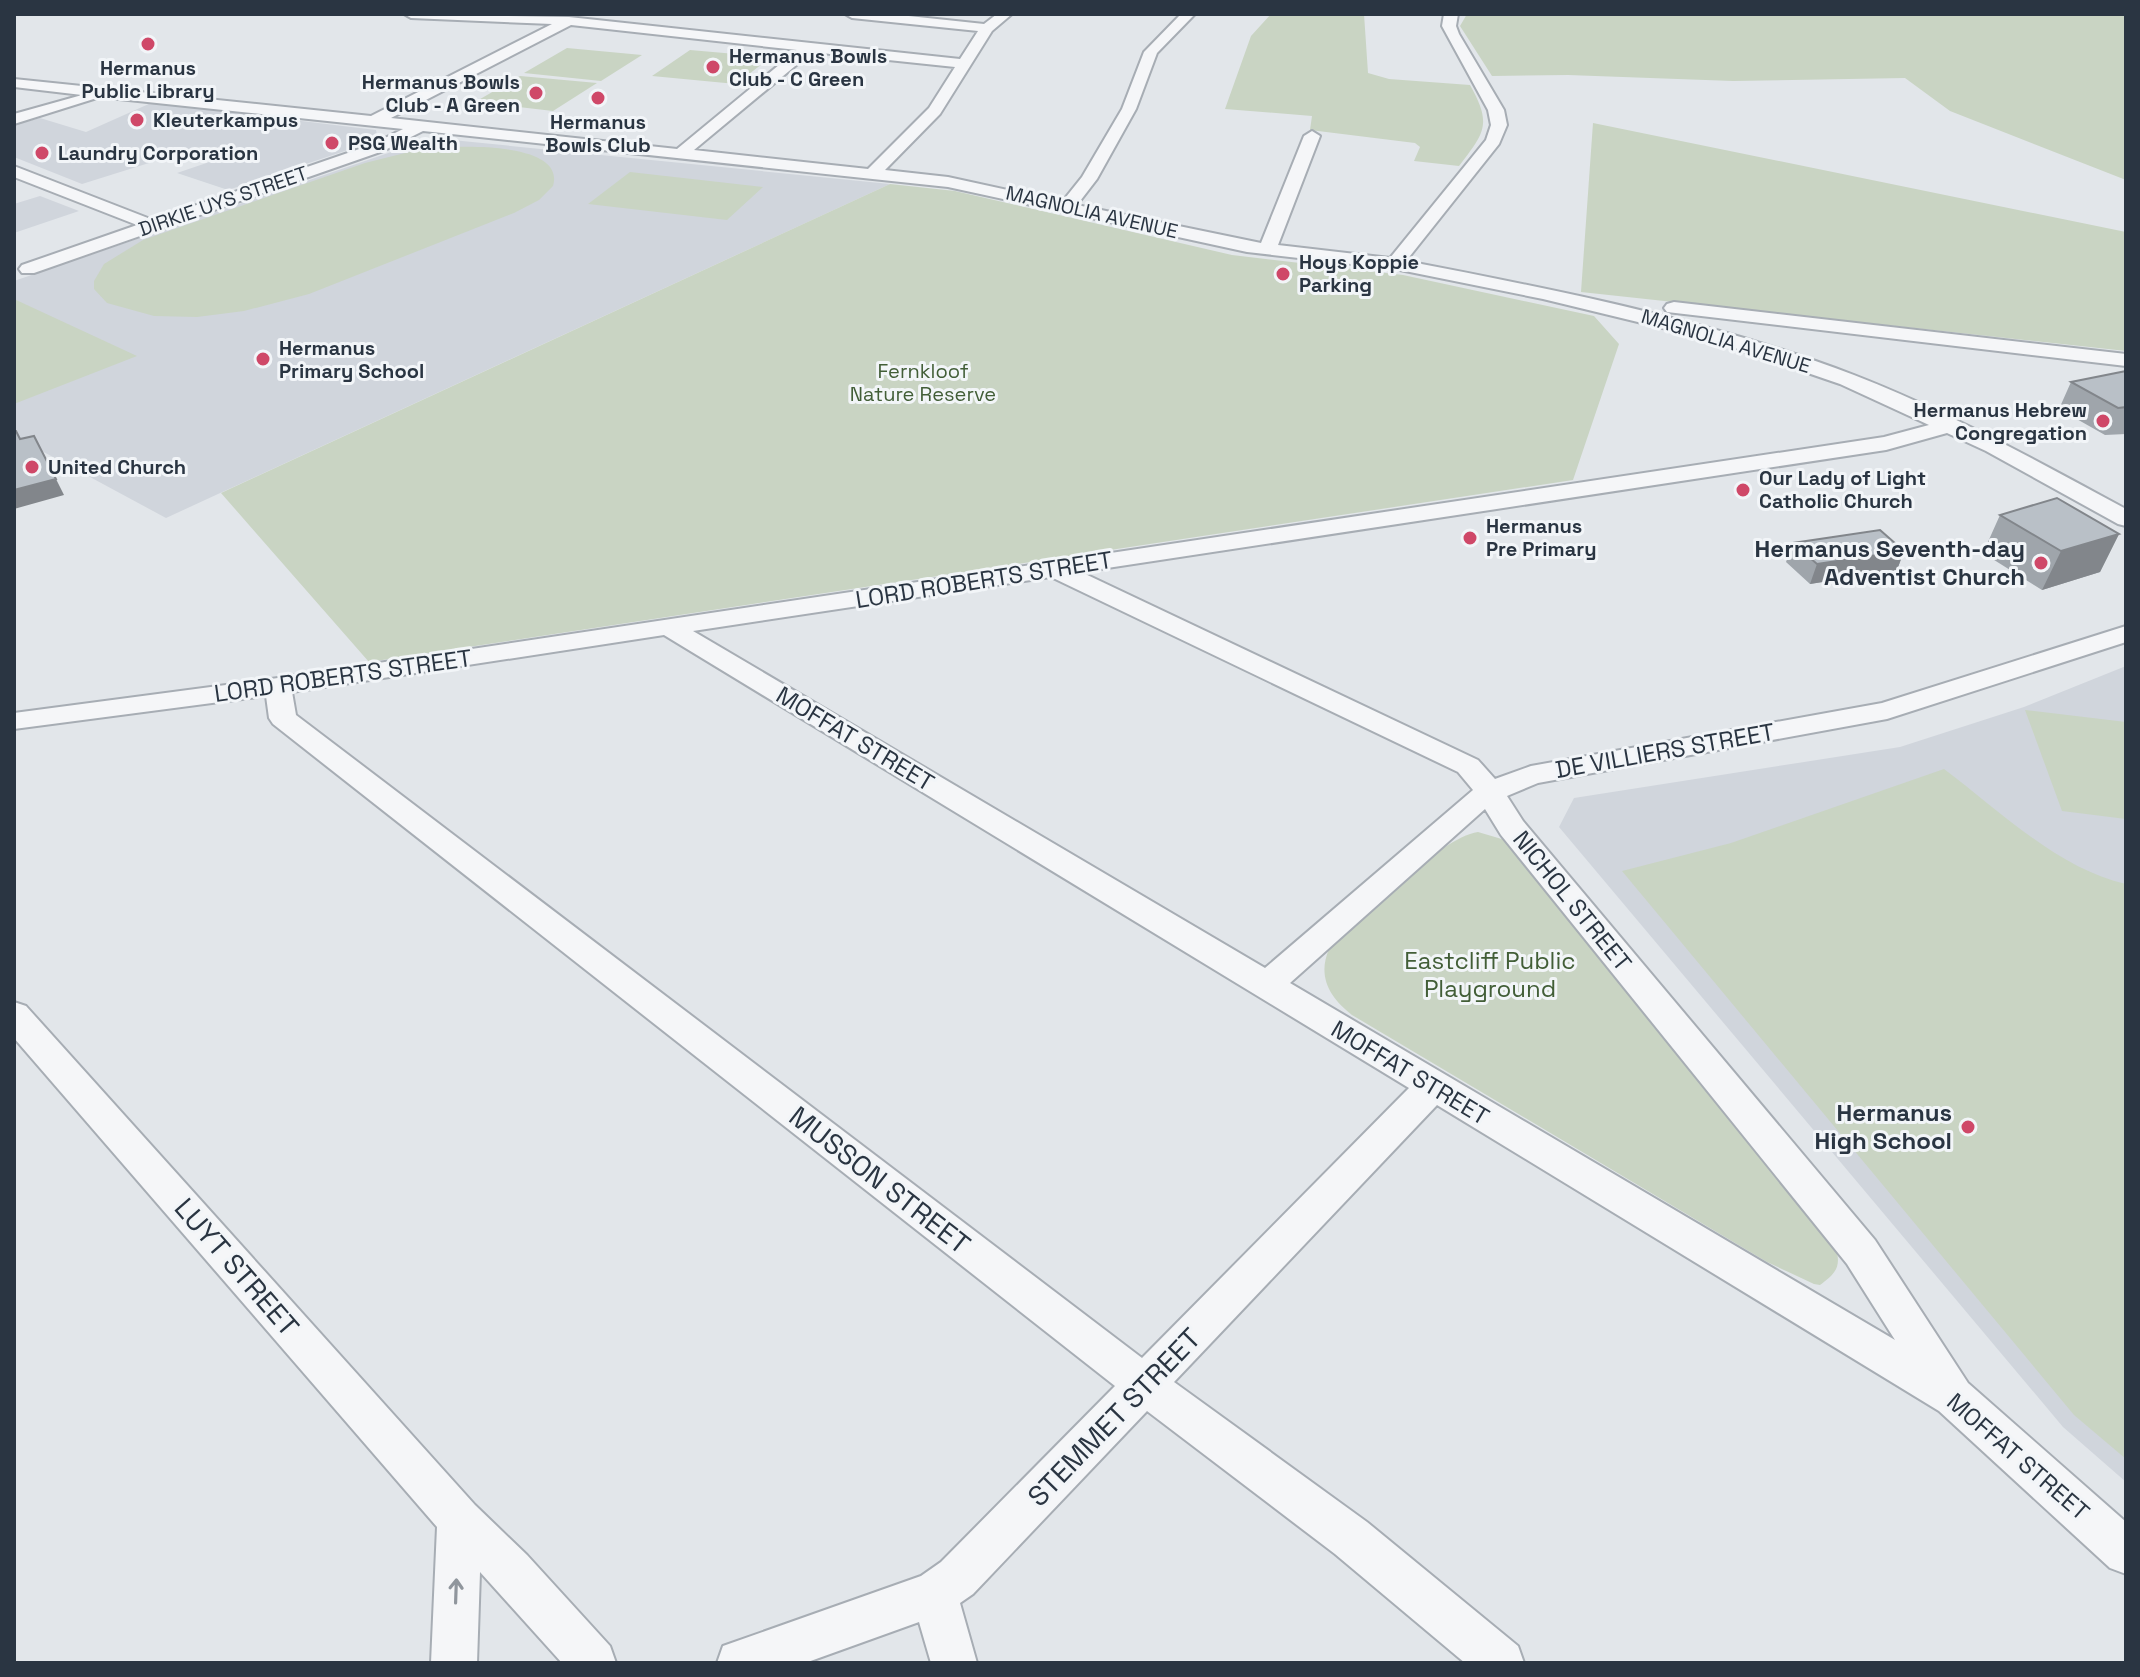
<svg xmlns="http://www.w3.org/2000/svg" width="2140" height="1677" viewBox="0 0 2140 1677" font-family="'Space Grotesk',sans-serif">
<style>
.built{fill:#d0d5dc}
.green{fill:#c9d4c3}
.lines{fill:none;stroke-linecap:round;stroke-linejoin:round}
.street-casing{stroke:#a7adb4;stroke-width:4}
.street{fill:#f5f6f8;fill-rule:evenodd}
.wall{fill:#9fa5ab}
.shaded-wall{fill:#82868b}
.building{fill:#b9c0c7;stroke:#82868b;stroke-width:2}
.oneway{stroke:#90969d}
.poi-dot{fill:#cf4868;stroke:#f2f5f8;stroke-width:3}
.labels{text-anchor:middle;stroke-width:6;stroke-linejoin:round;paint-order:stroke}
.far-poi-label{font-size:20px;font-weight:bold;fill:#2a3542;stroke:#f2f5f8;text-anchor:start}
.far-street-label{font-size:20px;fill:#2a3542;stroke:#f2f5f8}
.far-park-label{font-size:20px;fill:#425e37;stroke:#f2f5f8}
.poi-label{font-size:24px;font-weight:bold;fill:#2a3542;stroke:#f2f5f8;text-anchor:end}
.street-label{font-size:24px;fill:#2a3542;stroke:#f2f5f8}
.park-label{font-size:24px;fill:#425e37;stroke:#f2f5f8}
.near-street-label{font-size:28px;fill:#2a3542;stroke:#f2f5f8}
</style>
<rect width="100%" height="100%" fill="#e2e6ea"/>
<!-- built -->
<path class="built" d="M 151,103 L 376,130 L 378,140 L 228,190 L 177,173 L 239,152 L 200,147 L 82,184 L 14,157 L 14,125 L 40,118 L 86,132 Z
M 432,138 L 890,184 L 166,518 L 14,436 L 14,281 Z
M 40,196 L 79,211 L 14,233 L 14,204 Z
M 2126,666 L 2126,1482 L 2063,1427 L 1559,827 L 1574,798 L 1900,747 L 2024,707 Z"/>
<!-- green -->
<path class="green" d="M 1271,14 L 1364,14 L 1368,73 L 1389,79 L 1470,85 C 1492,124 1485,132 1459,166 L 1414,161 L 1420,147 L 1415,143 L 1310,130 L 1312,116 L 1225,109 L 1251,36 Z
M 1467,14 L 2126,14 L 2126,180 L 1950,111 L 1905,78 L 1733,81 L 1568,75 L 1492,76 L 1460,26 Z
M 567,48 L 642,55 L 601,81 L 524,73 Z
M 690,50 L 771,57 L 736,84 L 652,76 Z
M 520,76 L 597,83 L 553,111 L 475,102 Z
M 1593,123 L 2126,232 L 2126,351 L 1581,292 Z
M 455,147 C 479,146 565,146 553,186 L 539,200 L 514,213 L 309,294 L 244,311 L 197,317 L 154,316 L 107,303 L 94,289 L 94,281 L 104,264 L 143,240 L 365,163 L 417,150 Z
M 630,172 L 763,187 L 727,220 L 588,204 Z
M 890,184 L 955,191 L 1232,255 L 1403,275 L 1594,316 L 1619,344 L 1573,480 L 369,662 L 221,493 Z
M 14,299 L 137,356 L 14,404 Z
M 2025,710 L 2126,722 L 2126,819 L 2062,811 Z
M 1944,769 C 1999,810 2058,869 2126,884 L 2126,1459 L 2074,1415 L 1622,871 L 1731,843 Z
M 1478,832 L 1505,840 L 1797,1193 L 1837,1253 C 1841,1269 1832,1276 1820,1285 L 1814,1284 L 1767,1262 L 1352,1015 C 1330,998 1317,977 1329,949 C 1361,920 1438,838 1478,832 Z"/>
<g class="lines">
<defs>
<path id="street" d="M 404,14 L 569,17 L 960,59 L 978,31 L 852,18 L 845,14 L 890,14 L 984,24 L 997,14 L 1012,14 L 992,31 L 940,114 L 885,170 L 948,177 L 1062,202 L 1082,177 L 1122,109 L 1144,52 L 1181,14 L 1195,14 L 1157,53 L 1136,109 L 1097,179 L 1077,205 L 1261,243 L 1304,136 L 1312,131 L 1320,136 L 1278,245 L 1390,258 L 1486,140 L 1491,125 L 1488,110 L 1442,26 L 1444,14 L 1458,14 L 1456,26 L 1459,34 L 1504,110 L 1507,125 L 1499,144 L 1406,261 C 1557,290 1710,320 1854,375 C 1949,412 2037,461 2126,509 L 2126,526 L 2118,524 L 1986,451 L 1947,433 L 1886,450 L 1081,572 L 1478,760 L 1495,779 L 1531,766 L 1882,703 L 2126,626 L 2126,642 L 1887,719 L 1538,783 L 1507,796 L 1523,821 L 1875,1240 L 1968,1383 L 2126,1522 L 2126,1574 L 2110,1568 L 1939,1411 L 1437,1105 L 1174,1382 L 1367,1522 L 1518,1646 L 1524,1663 L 1465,1663 L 1335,1554 L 1147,1411 L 973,1594 L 960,1603 L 977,1663 L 931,1663 L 919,1622 L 805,1663 L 717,1663 L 723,1646 L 921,1576 L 941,1562 L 1115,1386 L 273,724 L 269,718 L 266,696 L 14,729 L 14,713 L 278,678 L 1884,437 L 1929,425 L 1840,384 L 1708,339 L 1543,299 L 1395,269 L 1247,252 L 948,187 L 423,131 L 383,151 L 34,273 L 22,273 L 19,269 L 22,265 L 137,225 L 14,177 L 14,166 L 153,220 L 371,145 L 403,129 L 100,97 L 14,124 L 14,114 L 82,95 L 14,87 L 14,79 L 371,116 L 552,24 L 411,18 ZM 571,25 L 797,50 L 677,149 L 391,118 ZM 812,52 L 955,67 L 929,108 L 868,169 L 694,150 ZM 1051,577 L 1458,772 L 1473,790 L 1265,968 L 693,631 ZM 664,635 L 1409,1088 L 1142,1358 L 296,715 L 292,692 ZM 1485,809 L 1501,835 L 1847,1264 L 1895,1340 L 1290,983 Z
M 1674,302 L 2126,354 L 2126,366 L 1667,312 L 1664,308 L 1667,304 Z
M 14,1002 L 26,1006 L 475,1505 L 527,1555 L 610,1646 L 616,1663 L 562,1663 L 480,1572 L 477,1663 L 431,1663 L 437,1527 L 14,1038 Z"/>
</defs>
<!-- street casing -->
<use href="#street" class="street-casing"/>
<!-- street -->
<use href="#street" class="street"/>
</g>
<!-- wall -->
<path class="wall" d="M 2126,371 L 2126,434 L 2105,435 L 2059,409 L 2071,382 Z
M 2000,515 L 2119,534 L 2100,572 L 2042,590 L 1983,553 Z
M 1793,543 L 1904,551 L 1897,570 L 1810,584 L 1786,562 Z"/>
<!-- shaded-wall -->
<path class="shaded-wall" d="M 56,479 L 64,495 L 14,509 L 14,490 Z
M 2119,534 L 2100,572 L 2042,590 L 2061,551 Z
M 1904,551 L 1897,570 L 1810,584 L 1817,564 Z"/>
<!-- building -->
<path class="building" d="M 2126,371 L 2126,407 L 2118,408 L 2071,382 Z
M 14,431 L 16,431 L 20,439 L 34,436 L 56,479 L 14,490 Z
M 2057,498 L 2119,534 L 2061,551 L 2000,515 Z
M 1880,530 L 1904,551 L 1817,564 L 1793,543 Z"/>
<!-- one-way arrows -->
<defs><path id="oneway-shaft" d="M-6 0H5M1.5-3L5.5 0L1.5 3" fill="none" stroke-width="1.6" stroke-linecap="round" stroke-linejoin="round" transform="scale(2)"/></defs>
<use class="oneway" href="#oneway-shaft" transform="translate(456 1591) rotate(-88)"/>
<!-- markers -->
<g class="poi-dot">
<circle cx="148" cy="44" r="8"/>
<circle cx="713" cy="67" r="8"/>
<circle cx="536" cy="93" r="8"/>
<circle cx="598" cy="98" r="8"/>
<circle cx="137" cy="120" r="8"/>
<circle cx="332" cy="143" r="8"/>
<circle cx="42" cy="153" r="8"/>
<circle cx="1283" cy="274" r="8"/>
<circle cx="263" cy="359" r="8"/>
<circle cx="2103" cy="421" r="8"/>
<circle cx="32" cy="467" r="8"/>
<circle cx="1743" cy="490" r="8"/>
<circle cx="1470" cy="538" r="8"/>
<circle cx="2041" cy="563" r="8"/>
<circle cx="1968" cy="1127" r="8"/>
</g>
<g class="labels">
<!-- far-poi labels -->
<g class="far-poi-label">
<text x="729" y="63">Hermanus Bowls<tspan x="729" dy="23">Club - C Green</tspan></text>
<text x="148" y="75" text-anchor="middle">Hermanus<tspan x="148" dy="23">Public Library</tspan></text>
<text x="520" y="89" text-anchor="end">Hermanus Bowls<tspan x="520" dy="23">Club - A Green</tspan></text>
<text x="153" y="127">Kleuterkampus</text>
<text x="598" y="129" text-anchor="middle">Hermanus<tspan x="598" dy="23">Bowls Club</tspan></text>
<text x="348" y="150">PSG Wealth</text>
<text x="58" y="160">Laundry Corporation</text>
<text x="1299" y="269">Hoys Koppie<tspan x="1299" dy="23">Parking</tspan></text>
<text x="279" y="355">Hermanus<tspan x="279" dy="23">Primary School</tspan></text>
<text x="2087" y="417" text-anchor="end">Hermanus Hebrew<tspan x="2087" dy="23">Congregation</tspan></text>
<text x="48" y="474">United Church</text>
<text x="1759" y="485">Our Lady of Light<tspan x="1759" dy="23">Catholic Church</tspan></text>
<text x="1486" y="533">Hermanus<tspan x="1486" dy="23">Pre Primary</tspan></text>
</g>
<!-- far-street labels -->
<g class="far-street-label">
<text transform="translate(223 201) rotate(-19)" y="7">DIRKIE UYS STREET</text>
<text transform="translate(1092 212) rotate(13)" y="7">MAGNOLIA AVENUE</text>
<text transform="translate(1726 341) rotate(17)" y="7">MAGNOLIA AVENUE</text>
</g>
<!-- far-park labels -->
<g class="far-park-label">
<text x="923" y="378">Fernkloof<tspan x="923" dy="23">Nature Reserve</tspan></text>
</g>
<!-- poi labels -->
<g class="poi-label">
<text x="2025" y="557">Hermanus Seventh-day<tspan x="2025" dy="28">Adventist Church</tspan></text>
<text x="1952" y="1121">Hermanus<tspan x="1952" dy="28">High School</tspan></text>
</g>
<!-- street labels -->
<g class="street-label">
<text transform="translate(984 580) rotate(-9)" y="8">LORD ROBERTS STREET</text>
<text transform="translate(343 676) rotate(-8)" y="8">LORD ROBERTS STREET</text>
<text transform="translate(855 739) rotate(31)" y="8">MOFFAT STREET</text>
<text transform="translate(1665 751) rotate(-10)" y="8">DE VILLIERS STREET</text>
<text transform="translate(1572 901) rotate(51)" y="8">NICHOL STREET</text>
<text transform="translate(1410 1073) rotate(31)" y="8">MOFFAT STREET</text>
<text transform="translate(2018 1457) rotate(41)" y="8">MOFFAT STREET</text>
</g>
<!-- park labels -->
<g class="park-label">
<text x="1490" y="969">Eastcliff Public<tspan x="1490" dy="28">Playground</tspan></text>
</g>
<!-- near-street labels -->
<g class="near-street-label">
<text transform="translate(880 1180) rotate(38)" y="10">MUSSON STREET</text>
<text transform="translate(237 1267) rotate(49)" y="10">LUYT STREET</text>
<text transform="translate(1114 1417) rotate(-46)" y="10">STEMMET STREET</text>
</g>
</g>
<!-- border -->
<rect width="2140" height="1677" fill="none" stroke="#2a3542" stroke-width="32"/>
</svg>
